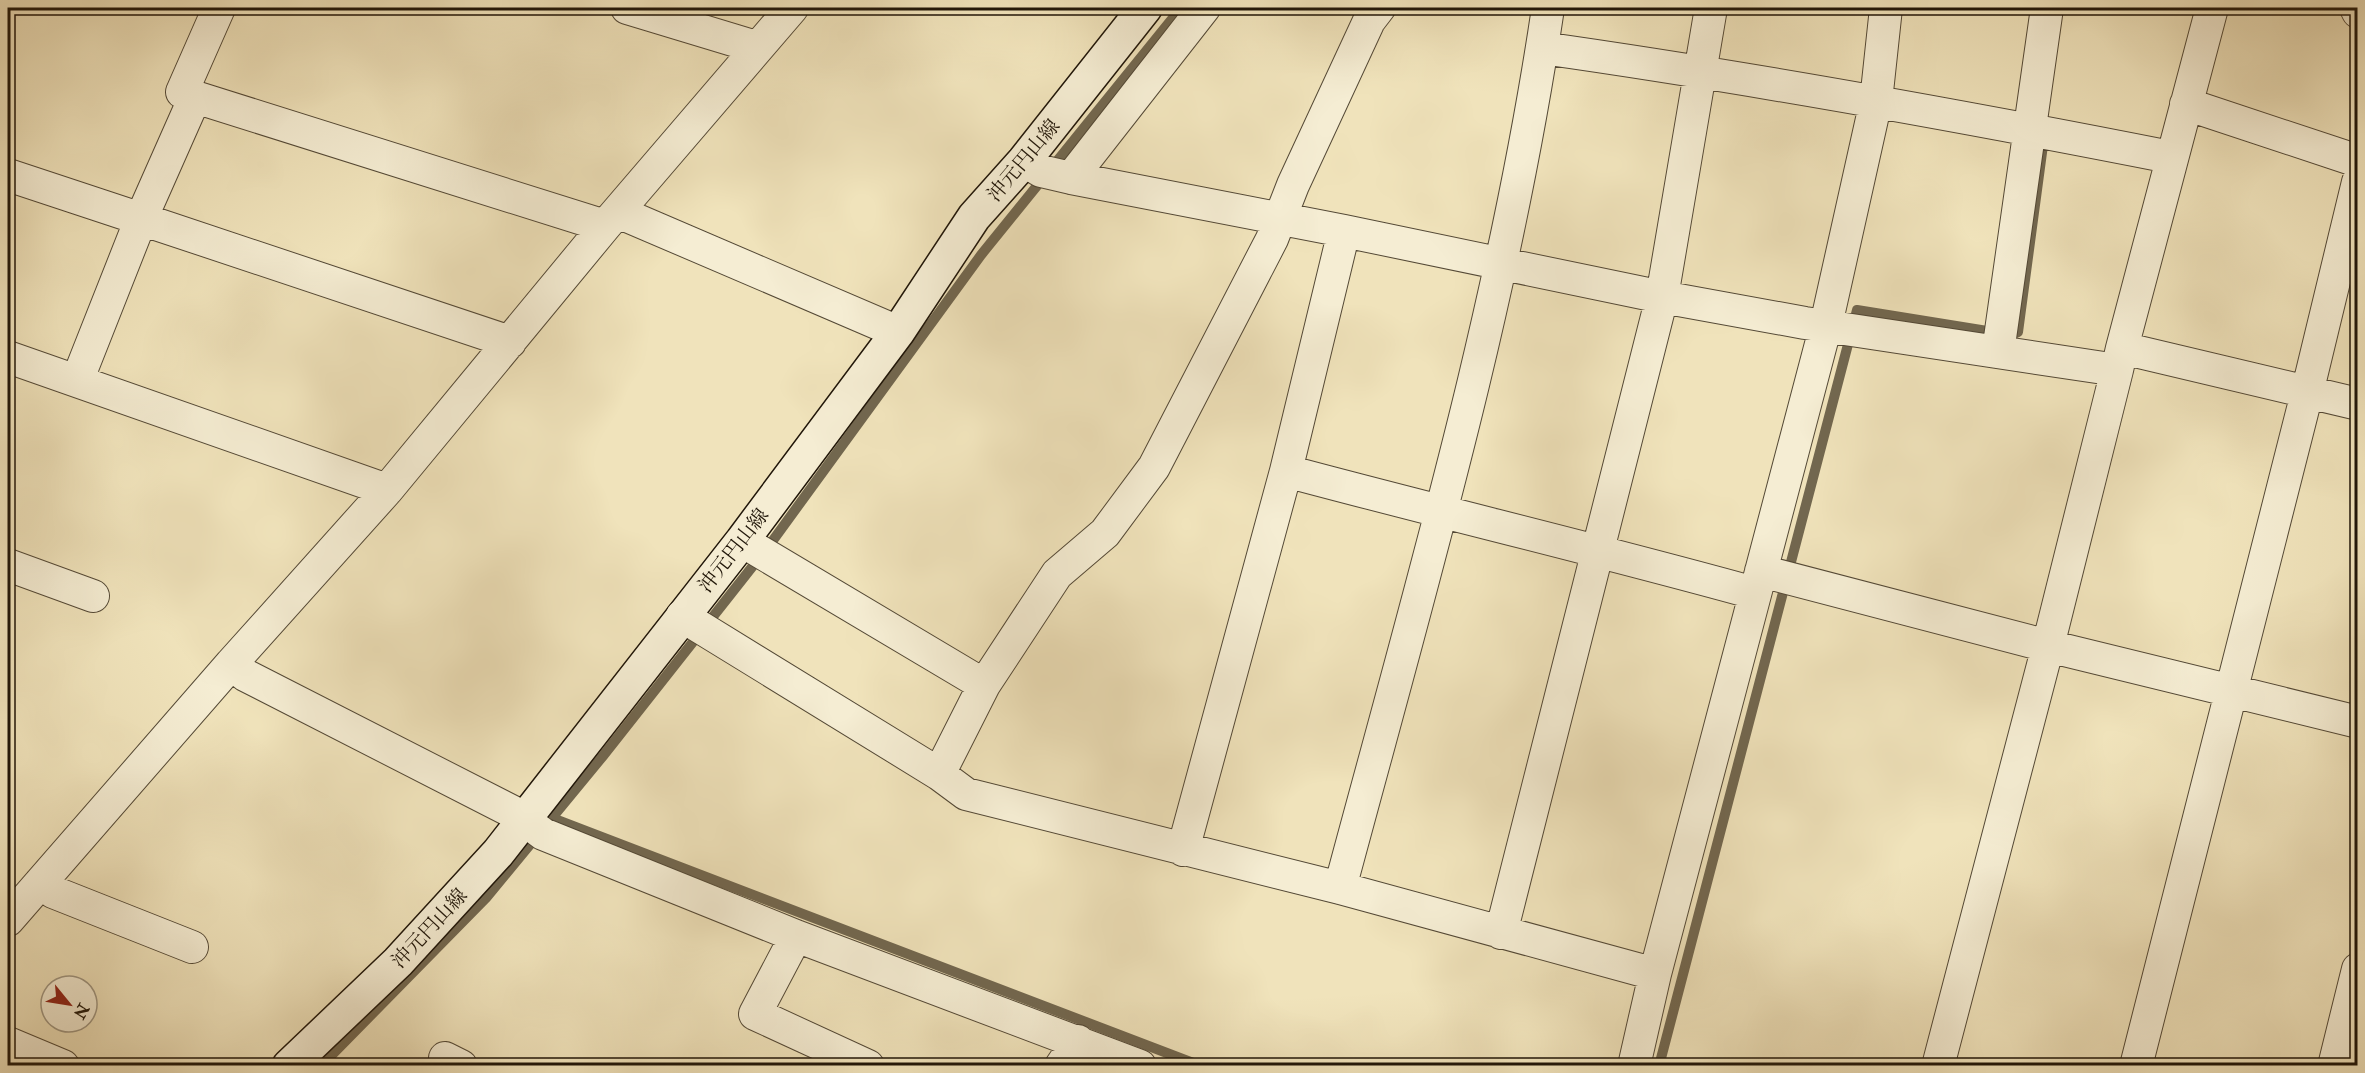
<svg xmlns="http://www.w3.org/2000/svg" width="2365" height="1073" viewBox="0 0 2365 1073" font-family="'IM FELL Double Pica','Noto Serif JP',serif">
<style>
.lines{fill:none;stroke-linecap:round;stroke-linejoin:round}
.stream{stroke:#72674f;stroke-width:10}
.street-casing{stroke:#544936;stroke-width:34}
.secondary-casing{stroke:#201609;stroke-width:36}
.street{stroke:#f5edd3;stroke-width:32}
.secondary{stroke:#f5edd3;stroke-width:33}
.labels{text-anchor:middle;stroke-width:4.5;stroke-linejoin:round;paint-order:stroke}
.street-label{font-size:20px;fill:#201609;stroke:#f5edd3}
</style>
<rect width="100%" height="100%" fill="#f0e3bb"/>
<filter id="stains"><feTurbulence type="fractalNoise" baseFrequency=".00333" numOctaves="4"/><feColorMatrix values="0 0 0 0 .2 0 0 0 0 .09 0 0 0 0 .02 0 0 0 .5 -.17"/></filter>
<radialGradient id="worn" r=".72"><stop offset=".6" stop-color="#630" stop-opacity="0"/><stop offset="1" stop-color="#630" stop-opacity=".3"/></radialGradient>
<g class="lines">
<!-- stream -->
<path class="stream" d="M 552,818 L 1201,1066
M 321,1066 L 486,898 L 603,756 L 771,543 L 981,255 L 1181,8
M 1659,1066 L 1857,310 L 2012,335 L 2018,332 L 2043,145"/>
<defs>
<path id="street" d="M 627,8 L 756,47
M 2356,8 L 2358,12
M 1542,48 C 1753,78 1962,116 2170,157
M 195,97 L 182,92 L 219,8
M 2186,104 L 2358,161
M 1024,161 L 1041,171 L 1071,178 L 1344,231 L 1662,297 L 1805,323 L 2117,370 L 2122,348 L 2358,404
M 8,175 L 141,219 L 77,381
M 1071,178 L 1204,8
M 618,212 L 898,332
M 510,342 L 141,219 L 195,97 L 605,226
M 2122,348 L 2212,8
M 1998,352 L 2047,8
M 8,357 L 387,490
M 1286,471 C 1442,513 1599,550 1754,593
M 742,541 L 984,685
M 8,565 L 93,596
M 1761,571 L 2048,646 L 2358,722
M 682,616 L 939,774 L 966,794 L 1340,888 L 1655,974
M 231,664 L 387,490 L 605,226 L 792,8
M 939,774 L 984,685 L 1057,574 L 1105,533 L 1154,467 L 1272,239 L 1293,185 L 1369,21 L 1379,8
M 1183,850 L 1286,471 L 1344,231
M 41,882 L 53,892 L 192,947
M 1340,888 C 1418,597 1504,306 1548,8
M 8,920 L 231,664 L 245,675 L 515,813 L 543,834 L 796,936 L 1140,1066
M 1501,933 L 1662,297 L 1711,8
M 796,936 L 755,1014 L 868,1066
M 8,1043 L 63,1066
M 445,1058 L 461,1066
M 1061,1066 L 1078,1041
M 1634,1066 L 1655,974 L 1826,325 L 1876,101 L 1886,8
M 1938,1066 L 2048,646 L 2117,370
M 2136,1066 L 2307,393 L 2358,182
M 2334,1066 L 2358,969"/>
<path id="secondary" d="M 289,1066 L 398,962 L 498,853 L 742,541 L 898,332 L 974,217 L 1024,161 L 1145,8"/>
</defs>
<!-- street casing -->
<use href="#street" class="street-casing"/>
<!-- secondary casing -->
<use href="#secondary" class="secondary-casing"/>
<!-- street -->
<use href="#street" class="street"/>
<!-- secondary -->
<use href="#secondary" class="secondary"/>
</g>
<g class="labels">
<!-- street labels -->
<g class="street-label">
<text transform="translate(1023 160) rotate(-50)" y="7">沖元円山線</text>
<text transform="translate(733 550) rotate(-52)" y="7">沖元円山線</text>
<text transform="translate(429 928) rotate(-47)" y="7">沖元円山線</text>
</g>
</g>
<!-- margin -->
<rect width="2365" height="1073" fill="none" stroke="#f0e3bb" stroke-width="30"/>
<rect x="9" y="9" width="2347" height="1055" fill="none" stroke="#201609" stroke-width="3"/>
<rect x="15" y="15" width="2335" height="1043" fill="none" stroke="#201609" stroke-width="1.5"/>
<!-- north arrow -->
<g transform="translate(69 1004) rotate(120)"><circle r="28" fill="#f5edd3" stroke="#a09782" stroke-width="1.5"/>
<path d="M0-4.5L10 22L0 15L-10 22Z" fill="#8f2418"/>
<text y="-9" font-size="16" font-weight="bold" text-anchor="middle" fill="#201609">N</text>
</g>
<rect width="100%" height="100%" filter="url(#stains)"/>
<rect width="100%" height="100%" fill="url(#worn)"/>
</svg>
